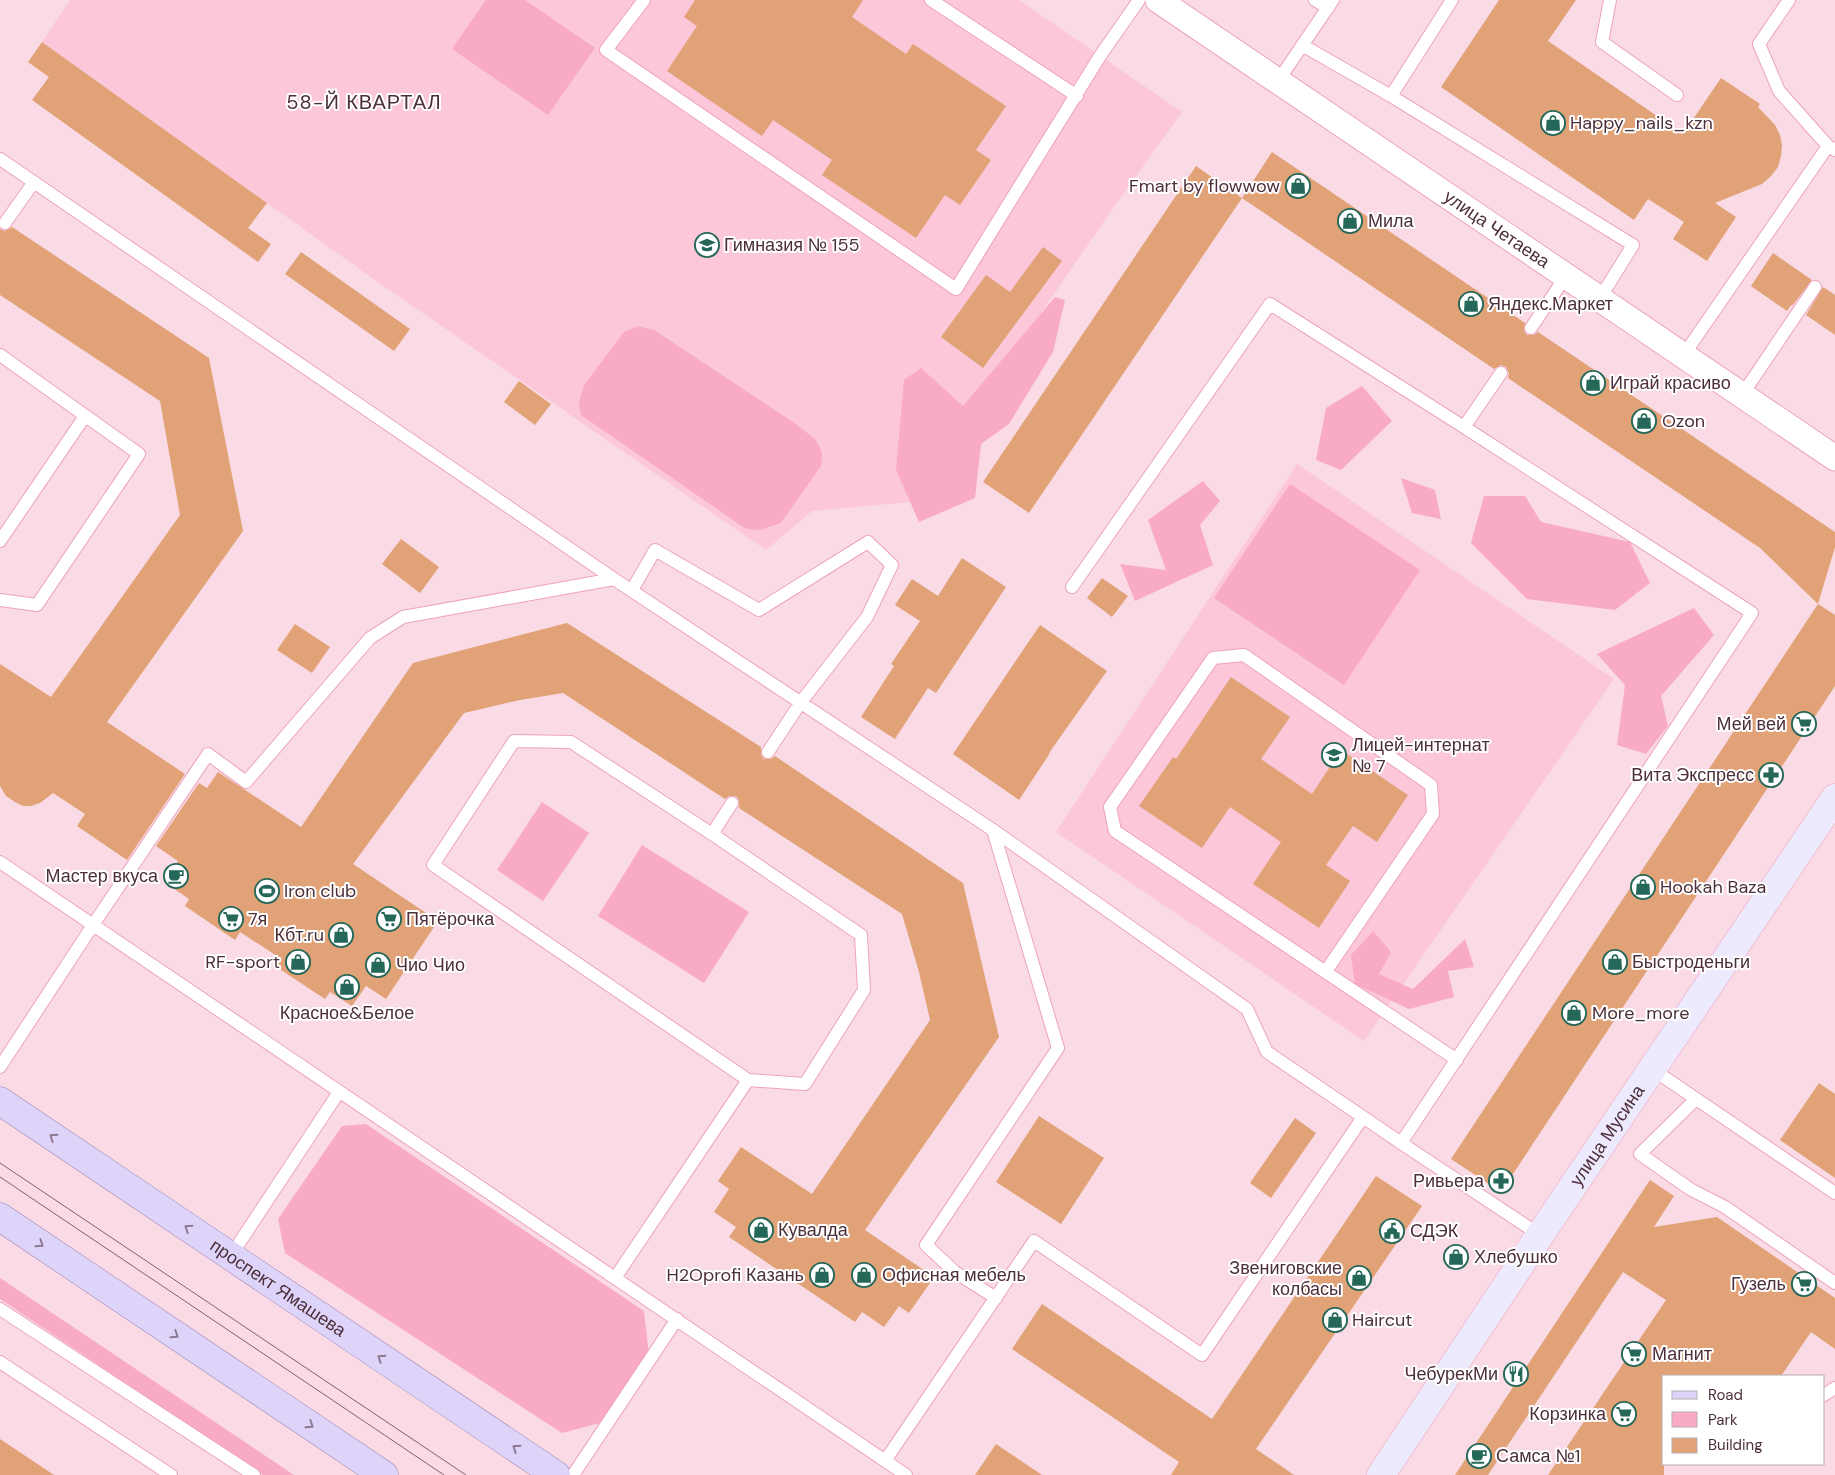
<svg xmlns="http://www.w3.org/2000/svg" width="1835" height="1475" viewBox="0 0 1835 1475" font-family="'DM Sans',sans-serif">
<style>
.built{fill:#fbc7d9}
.green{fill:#f9aac7}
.building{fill:#e0a276}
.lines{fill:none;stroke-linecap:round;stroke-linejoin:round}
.lane-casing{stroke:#eea3be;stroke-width:14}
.street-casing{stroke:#eea3be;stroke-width:27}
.secondary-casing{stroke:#eea3be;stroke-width:29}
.primary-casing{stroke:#9d88b5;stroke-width:29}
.lane{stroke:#fff;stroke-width:12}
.street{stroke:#fff;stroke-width:25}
.secondary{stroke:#eeeafd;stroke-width:28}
.primary{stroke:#ded4fa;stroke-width:28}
.tram{stroke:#80626d;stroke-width:1}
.oneway{stroke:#8e7990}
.labels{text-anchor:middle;stroke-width:4;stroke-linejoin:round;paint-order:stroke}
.poi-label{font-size:18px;fill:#4d2f3a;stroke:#fff;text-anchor:start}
.street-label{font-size:18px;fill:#4d2f3a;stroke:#fff}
.quarter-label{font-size:20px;letter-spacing:1px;fill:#4d2f3a;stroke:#fff}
</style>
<rect width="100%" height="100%" fill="#fadae5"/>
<!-- built -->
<path class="built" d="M 70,0 L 1019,0 L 1182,112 L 1111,211 L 911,502 L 812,511 L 766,550 L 375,280 L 42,42 Z
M 1297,464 L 1614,679 L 1364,1041 L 1056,832 Z"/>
<!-- green -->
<path class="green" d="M 486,0 L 525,0 L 595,48 L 548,115 L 452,49 Z
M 1055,297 L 1065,300 L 1053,352 L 1009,424 L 981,444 L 975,498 L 919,522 L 896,470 L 904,380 L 921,368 L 963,406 Z
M 638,326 L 654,330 L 796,424 L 816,440 L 822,453 L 821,466 L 781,523 L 760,530 L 746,529 L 581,415 L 579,402 L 584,385 L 624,332 Z
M 1362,386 L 1392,421 L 1341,470 L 1316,460 L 1326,408 Z
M 1401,478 L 1435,490 L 1441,519 L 1412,513 Z
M 1203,481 L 1220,501 L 1200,525 L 1213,565 L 1135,601 L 1120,564 L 1166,570 L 1148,520 Z
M 1290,484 L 1420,570 L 1344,685 L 1214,598 Z
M 1484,496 L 1525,496 L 1541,522 L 1630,542 L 1650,583 L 1615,610 L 1527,599 L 1471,543 Z
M 1694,608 L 1714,635 L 1661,696 L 1668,726 L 1646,754 L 1617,745 L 1625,685 L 1597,654 Z
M 542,802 L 589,833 L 543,901 L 497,870 Z
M 642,845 L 749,912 L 704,983 L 598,916 Z
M 1373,931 L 1391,952 L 1379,974 L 1413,989 L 1465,939 L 1474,967 L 1448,971 L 1454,997 L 1409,1009 L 1355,984 L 1351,955 Z
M 366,1124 L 644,1311 L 649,1355 L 600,1423 L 562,1433 L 285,1253 L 278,1219 L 342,1126 Z
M 0,1278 L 294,1475 L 263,1475 L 0,1299 Z"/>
<!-- building -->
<path class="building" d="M 695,0 L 863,0 L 852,17 L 906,54 L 913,44 L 1006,106 L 976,150 L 991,160 L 960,205 L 945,195 L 916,238 L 822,175 L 832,160 L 773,120 L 762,136 L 667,71 L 697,26 L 684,17 Z
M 1499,0 L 1576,0 L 1548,41 L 1683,134 L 1721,78 L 1760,104 L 1758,107 L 1775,125 L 1780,135 L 1782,145 L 1781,156 L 1778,167 L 1771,176 L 1762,184 L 1715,203 L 1736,217 L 1707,261 L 1673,239 L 1684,222 L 1648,199 L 1634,220 L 1441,87 Z
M 42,42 L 267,203 L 248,228 L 271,244 L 258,262 L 32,100 L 49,77 L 28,62 Z
M 1272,152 L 1525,323 L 1524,331 L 1527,335 L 1534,335 L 1538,332 L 1835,532 L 1835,547 L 1818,604 L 1760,548 L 1508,378 L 1509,373 L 1506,367 L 1501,365 L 1494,369 L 1242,198 Z
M 1196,166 L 1242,198 L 1029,513 L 983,482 Z
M 12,227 L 209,358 L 243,531 L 107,722 L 185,774 L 127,860 L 77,826 L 85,814 L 53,793 L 40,803 L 31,806 L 23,806 L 15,802 L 6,796 L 0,786 L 0,664 L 51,697 L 180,515 L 160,401 L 0,295 L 0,229 L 5,231 Z
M 1043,247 L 1062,261 L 983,368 L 941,337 L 986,275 L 1010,292 Z
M 301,252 L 410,329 L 394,351 L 285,274 Z
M 1773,253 L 1812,280 L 1792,306 L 1791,305 L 1787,311 L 1751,286 Z
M 1823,287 L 1835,295 L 1835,335 L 1806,315 Z
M 519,381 L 551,404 L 535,425 L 504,402 Z
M 401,539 L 439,567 L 420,593 L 382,564 Z
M 962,558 L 1006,587 L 936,693 L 928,688 L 895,739 L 861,717 L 894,666 L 891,664 L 920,621 L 895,605 L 912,579 L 938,596 Z
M 1102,578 L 1128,596 L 1112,617 L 1087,598 Z
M 1818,604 L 1835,615 L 1835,686 L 1501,1192 L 1451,1159 Z
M 567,623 L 761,747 L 761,755 L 764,759 L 771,759 L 775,756 L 963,883 L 999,1037 L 865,1230 L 934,1277 L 909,1313 L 899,1306 L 884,1327 L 862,1312 L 855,1322 L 729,1237 L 736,1227 L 714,1212 L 729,1189 L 718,1181 L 741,1147 L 812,1194 L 930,1020 L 919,972 L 902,914 L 739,808 L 739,800 L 736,796 L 729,796 L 725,799 L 563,693 L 520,700 L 464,713 L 353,864 L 438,921 L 386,999 L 366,986 L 352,1006 L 330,992 L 325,999 L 275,966 L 280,958 L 240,932 L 235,940 L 185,906 L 189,899 L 164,882 L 178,861 L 156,846 L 199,783 L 207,788 L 218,772 L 301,827 L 413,663 Z
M 295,624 L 330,647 L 312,673 L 277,650 Z
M 1040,625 L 1107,671 L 1049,753 L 1050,753 L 1019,800 L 953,754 Z
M 1231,677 L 1290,717 L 1261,759 L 1312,794 L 1341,750 L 1408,795 L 1377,842 L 1353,826 L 1326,865 L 1350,881 L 1319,928 L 1253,884 L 1281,842 L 1230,807 L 1202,848 L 1139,806 L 1173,757 L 1176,759 Z
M 1819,1083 L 1835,1094 L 1835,1178 L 1780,1140 Z
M 1039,1116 L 1104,1158 L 1061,1224 L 996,1182 Z
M 1295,1118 L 1316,1133 L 1271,1198 L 1250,1183 Z
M 1376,1176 L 1422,1206 L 1256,1449 L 1294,1475 L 1171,1475 L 1179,1462 L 1012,1349 L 1042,1304 L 1212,1419 Z
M 1650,1180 L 1674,1196 L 1654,1227 L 1717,1217 L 1835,1298 L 1835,1349 L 1811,1332 L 1781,1376 L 1664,1376 L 1664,1475 L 1548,1475 L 1666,1300 L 1623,1272 L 1488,1475 L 1455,1475 Z
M 0,1439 L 54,1475 L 0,1475 Z
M 996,1444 L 1042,1475 L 975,1475 Z"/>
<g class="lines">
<defs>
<path id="lane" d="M 644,0 L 606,50 L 956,289 L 1100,56 L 1139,0
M 931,0 L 1077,96
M 1315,0 L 1328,8
M 1610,0 L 1602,42 L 1677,95
M 1789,0 L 1759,44 L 1779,91 L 1828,146 L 1835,150
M 1302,45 L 1391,96 L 1633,245 L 1600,298
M 1278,81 L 1333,0
M 1391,96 L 1452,0
M 0,159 L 614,579 L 993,830 L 1058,1048 L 926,1245 L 955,1272 L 996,1298
M 5,223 L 34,182
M 1531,328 L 1566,276
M 0,355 L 139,454 L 37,605 L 0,600
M 1683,356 L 1828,146
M 1742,395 L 1815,287
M 0,541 L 85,416
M 1072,587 L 1270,304 L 1464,427
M 632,590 L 655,550 L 759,610 L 868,542 L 892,565 L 867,617 L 801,702 L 768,752
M 993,830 L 1247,1009 L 1267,1052 L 1363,1117
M 712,834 L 732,803
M 0,862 L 906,1475
M 1326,971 L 1433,814 L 1431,785 L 1244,655 L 1213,658 L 1110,807 L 1115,831 L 1457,1060
M 0,1067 L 93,925 L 208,754 L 246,782 L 370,638 L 403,617 L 614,579
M 1652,1069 L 1835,1193
M 1696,1099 L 1640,1154 L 1690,1189 L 1725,1207 L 1835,1283
M 1401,1143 L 1540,1235
M 230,1257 L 339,1092
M 615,1278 L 748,1080 L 805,1084 L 864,990 L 861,935 L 712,834 L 571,742 L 514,741 L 433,865 L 748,1080
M 0,1309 L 254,1475
M 0,1362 L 171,1475
M 1824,1395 L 1835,1388
M 885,1461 L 1034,1241 L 1202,1355 L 1363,1117 L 1401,1143 L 1752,613 L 1464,427 L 1501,373
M 573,1475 L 677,1319"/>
<g id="street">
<path id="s1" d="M 1158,0 L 1835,458"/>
</g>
<g id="secondary">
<path id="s2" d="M 1381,1475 L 1540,1235 L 1835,798"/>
</g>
<g id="primary">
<path id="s3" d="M 0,1101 L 556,1475"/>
<path d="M 0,1217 L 384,1475"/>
</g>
</defs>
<!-- lane casing -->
<use href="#lane" class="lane-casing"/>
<!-- street casing -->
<use href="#street" class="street-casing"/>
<!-- secondary casing -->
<use href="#secondary" class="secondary-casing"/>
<!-- primary casing -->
<use href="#primary" class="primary-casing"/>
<!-- lane -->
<use href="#lane" class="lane"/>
<!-- street -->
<use href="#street" class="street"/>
<!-- secondary -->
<use href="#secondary" class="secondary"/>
<!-- primary -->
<use href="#primary" class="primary"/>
<!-- tram -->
<path class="tram" d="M 0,1163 L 466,1475
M 0,1177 L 444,1475"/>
</g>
<!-- one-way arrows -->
<defs><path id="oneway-chevron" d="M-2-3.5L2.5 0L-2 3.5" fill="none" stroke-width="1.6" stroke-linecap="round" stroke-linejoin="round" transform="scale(1.25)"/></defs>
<g class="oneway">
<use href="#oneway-chevron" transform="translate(53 1137) rotate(-146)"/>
<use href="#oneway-chevron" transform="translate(188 1228) rotate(-146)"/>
<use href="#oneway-chevron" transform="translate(40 1244) rotate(34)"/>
<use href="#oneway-chevron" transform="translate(175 1335) rotate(34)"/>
<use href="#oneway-chevron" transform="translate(381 1358) rotate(-146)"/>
<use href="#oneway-chevron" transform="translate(310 1425) rotate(34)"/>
<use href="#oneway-chevron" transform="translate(516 1448) rotate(-146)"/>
</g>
<!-- icons -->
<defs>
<symbol id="shop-ring" viewBox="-11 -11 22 22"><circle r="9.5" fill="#fff" stroke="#25685a" stroke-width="1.5"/><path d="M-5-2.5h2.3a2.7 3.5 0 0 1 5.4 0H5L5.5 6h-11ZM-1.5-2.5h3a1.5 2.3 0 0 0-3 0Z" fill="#25685a"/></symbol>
<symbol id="school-ring" viewBox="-11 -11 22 22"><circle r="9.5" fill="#fff" stroke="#25685a" stroke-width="1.5"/><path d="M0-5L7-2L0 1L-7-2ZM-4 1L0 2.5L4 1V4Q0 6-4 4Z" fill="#25685a"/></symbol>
<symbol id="supermarket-ring" viewBox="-11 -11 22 22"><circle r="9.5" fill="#fff" stroke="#25685a" stroke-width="1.5"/><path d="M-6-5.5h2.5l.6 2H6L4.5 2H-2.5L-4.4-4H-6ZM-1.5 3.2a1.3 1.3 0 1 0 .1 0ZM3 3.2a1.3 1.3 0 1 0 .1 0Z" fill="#25685a"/></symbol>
<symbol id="pharmacy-ring" viewBox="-11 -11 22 22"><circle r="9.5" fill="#fff" stroke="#25685a" stroke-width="1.5"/><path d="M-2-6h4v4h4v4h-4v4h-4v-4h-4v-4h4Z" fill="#25685a"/></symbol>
<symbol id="cafe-ring" viewBox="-11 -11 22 22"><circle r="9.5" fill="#fff" stroke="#25685a" stroke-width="1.5"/><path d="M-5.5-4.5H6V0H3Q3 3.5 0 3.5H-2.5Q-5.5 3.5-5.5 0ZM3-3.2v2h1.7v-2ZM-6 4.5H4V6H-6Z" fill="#25685a"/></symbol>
<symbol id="stadium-ring" viewBox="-11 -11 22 22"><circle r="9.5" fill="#fff" stroke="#25685a" stroke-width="1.5"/><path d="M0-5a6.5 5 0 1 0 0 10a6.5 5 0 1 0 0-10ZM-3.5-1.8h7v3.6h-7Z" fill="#25685a"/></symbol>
<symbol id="civic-ring" viewBox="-11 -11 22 22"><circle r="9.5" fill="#fff" stroke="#25685a" stroke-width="1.5"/><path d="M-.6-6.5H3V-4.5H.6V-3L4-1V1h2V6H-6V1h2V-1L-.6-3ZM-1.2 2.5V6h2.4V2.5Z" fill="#25685a"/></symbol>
<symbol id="restaurant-ring" viewBox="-11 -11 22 22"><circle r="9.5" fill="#fff" stroke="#25685a" stroke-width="1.5"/><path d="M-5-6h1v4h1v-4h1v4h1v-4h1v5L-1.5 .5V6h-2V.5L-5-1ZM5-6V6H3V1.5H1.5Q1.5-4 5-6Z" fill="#25685a"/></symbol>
</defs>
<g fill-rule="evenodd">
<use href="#shop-ring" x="1539" y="109" width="28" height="28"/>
<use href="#shop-ring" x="1284" y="172" width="28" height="28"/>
<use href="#shop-ring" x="1336" y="207" width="28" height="28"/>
<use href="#school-ring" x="693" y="231" width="28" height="28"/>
<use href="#shop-ring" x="1457" y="290" width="28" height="28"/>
<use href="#shop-ring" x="1579" y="369" width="28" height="28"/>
<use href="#shop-ring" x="1630" y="407" width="28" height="28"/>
<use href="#supermarket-ring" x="1790" y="710" width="28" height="28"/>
<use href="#school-ring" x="1320" y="741" width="28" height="28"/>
<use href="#pharmacy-ring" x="1757" y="761" width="28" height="28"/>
<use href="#cafe-ring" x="162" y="862" width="28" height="28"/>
<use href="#shop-ring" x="1629" y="873" width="28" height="28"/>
<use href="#stadium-ring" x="253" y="877" width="28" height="28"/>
<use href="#supermarket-ring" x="217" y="905" width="28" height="28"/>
<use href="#supermarket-ring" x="375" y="905" width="28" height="28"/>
<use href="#shop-ring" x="327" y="921" width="28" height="28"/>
<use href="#shop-ring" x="284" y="948" width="28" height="28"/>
<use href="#shop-ring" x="1601" y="948" width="28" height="28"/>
<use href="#shop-ring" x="364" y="951" width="28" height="28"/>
<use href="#shop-ring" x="333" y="973" width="28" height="28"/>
<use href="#shop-ring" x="1560" y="999" width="28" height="28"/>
<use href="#pharmacy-ring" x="1487" y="1167" width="28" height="28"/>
<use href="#shop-ring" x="747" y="1216" width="28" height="28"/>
<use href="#civic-ring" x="1378" y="1217" width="28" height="28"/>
<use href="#shop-ring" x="1442" y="1243" width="28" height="28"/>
<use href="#shop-ring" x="808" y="1261" width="28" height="28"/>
<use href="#shop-ring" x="850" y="1261" width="28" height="28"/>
<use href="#shop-ring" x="1345" y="1264" width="28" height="28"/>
<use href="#supermarket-ring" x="1790" y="1270" width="28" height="28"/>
<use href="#shop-ring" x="1321" y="1306" width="28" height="28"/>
<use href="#supermarket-ring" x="1620" y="1340" width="28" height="28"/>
<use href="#restaurant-ring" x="1502" y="1360" width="28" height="28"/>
<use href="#supermarket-ring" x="1610" y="1400" width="28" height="28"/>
<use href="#cafe-ring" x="1465" y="1442" width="28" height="28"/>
</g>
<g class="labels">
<!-- poi labels -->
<g class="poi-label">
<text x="1570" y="129">Happy_nails_kzn</text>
<text x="1280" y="192" text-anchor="end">Fmart by flowwow</text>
<text x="1368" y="227">Мила</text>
<text x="724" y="251">Гимназия № 155</text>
<text x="1488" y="310">Яндекс.Маркет</text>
<text x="1610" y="389">Играй красиво</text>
<text x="1662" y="427">Ozon</text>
<text x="1786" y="730" text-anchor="end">Мей вей</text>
<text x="1352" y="751">Лицей-интернат<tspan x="1352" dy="21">№ 7</tspan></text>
<text x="1754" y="781" text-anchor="end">Вита Экспресс</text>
<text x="158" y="882" text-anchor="end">Мастер вкуса</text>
<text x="1660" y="893">Hookah Baza</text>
<text x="284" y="897">Iron club</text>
<text x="248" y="925">7я</text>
<text x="406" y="925">Пятёрочка</text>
<text x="324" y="941" text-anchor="end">Кбт.ru</text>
<text x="280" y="968" text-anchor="end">RF-sport</text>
<text x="1632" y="968">Быстроденьги</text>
<text x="396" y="971">Чио Чио</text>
<text x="347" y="1019" text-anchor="middle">Красное&amp;Белое</text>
<text x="1592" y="1019">More_more</text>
<text x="1484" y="1187" text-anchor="end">Ривьера</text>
<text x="778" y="1236">Кувалда</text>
<text x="1410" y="1237">СДЭК</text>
<text x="1474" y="1263">Хлебушко</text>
<text x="1342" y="1274" text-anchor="end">Звениговские<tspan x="1342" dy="21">колбасы</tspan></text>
<text x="804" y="1281" text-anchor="end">H2Oprofi Казань</text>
<text x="882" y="1281">Офисная мебель</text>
<text x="1786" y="1290" text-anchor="end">Гузель</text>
<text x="1352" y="1326">Haircut</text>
<text x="1652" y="1360">Магнит</text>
<text x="1498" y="1380" text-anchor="end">ЧебурекМи</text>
<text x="1606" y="1420" text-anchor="end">Корзинка</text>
<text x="1496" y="1462">Самса №1</text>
</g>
<!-- street labels -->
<g class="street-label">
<text dy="6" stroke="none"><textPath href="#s1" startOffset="409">улица Четаева</textPath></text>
<text dy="6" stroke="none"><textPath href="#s2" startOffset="408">улица Мусина</textPath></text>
<text dy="6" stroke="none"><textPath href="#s3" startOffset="335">проспект Ямашева</textPath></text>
</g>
<!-- quarter labels -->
<g class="quarter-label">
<text x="364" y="109">58-Й КВАРТАЛ</text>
</g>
</g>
<!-- legend -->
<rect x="1662" y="1375" width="162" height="90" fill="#ffffff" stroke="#b8acb0"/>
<rect x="1672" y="1391" width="25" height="8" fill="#ded4fa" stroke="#b8acb0"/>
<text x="1708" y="1400" font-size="15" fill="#4d2f3a">Road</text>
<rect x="1672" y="1412" width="25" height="15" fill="#f9aac7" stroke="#b8acb0"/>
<text x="1708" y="1425" font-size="15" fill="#4d2f3a">Park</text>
<rect x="1672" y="1438" width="25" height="15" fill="#e0a276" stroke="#b8acb0"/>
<text x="1708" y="1450" font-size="15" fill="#4d2f3a">Building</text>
</svg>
